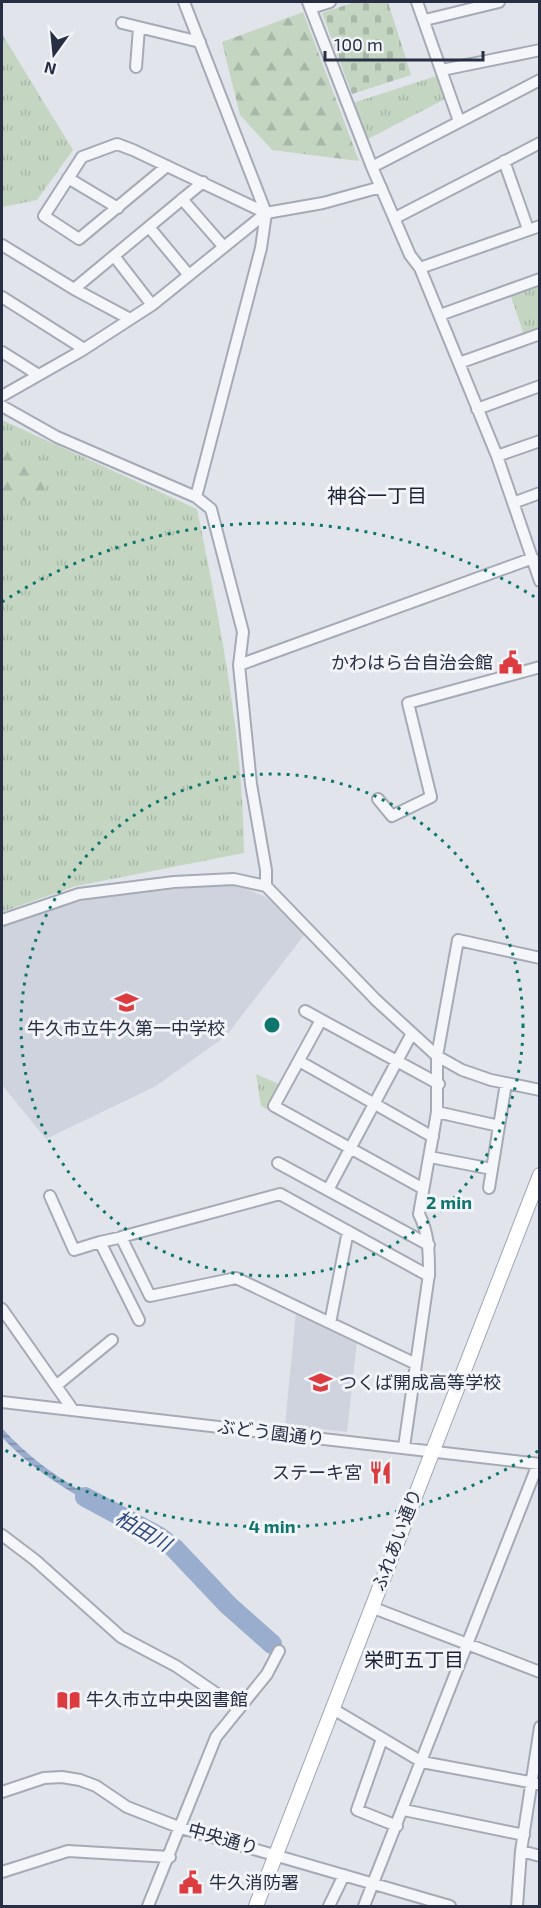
<svg xmlns="http://www.w3.org/2000/svg" width="541" height="1908" viewBox="0 0 541 1908" font-family="'Exo 2','Noto Sans JP',sans-serif">
<style>
.built{fill:#cfd3de}
.grass{fill:url(#grass-tufts)}
.forest{fill:url(#forest-firs)}
.cemetery{fill:url(#cemetery-stones)}
.water{fill:url(#water-rules)}
.lines{fill:none;stroke-linecap:round;stroke-linejoin:round}
.river{stroke:#99adcf;stroke-width:20}
.minor-casing{stroke:#a6aab6;stroke-width:14}
.major-casing{stroke:#9fa6b9;stroke-width:16}
.minor{stroke:#f5f6f9;stroke-width:10}
.major{stroke:#fff;stroke-width:14}
.ring{fill:none;stroke:#0f766e;stroke-width:3;stroke-dasharray:3 6}
.labels{text-anchor:middle;stroke-width:6;stroke-linejoin:round;paint-order:stroke}
.poi-label{font-size:18px;fill:#282f45;stroke:#f2f4f8;text-anchor:start}
.street-label{font-size:18px;fill:#282f45;stroke:#f2f4f8}
.neighbourhood-label{font-size:20px;fill:#1a2036;stroke:#f2f4f8}
.water-label{font-size:20px;font-style:italic;fill:#2d477e;stroke:#f2f4f8}
.centre{fill:#0f766e;stroke:#f2f4f8;stroke-width:3}
.ring-label{font-size:18px;text-anchor:middle;font-weight:bold;fill:#0f766e;stroke:#f2f4f8;stroke-width:6;stroke-linejoin:round;paint-order:stroke}
</style>
<defs>
<pattern id="grass-tufts" width="24" height="20" patternUnits="userSpaceOnUse" patternTransform="scale(1.5)"><rect width="24" height="20" fill="#c4d6c2"/><path d="M3 7l-1-3M5 7V3M7 7l1-3M15 17l-1-3M17 17v-4M19 17l1-3" fill="none" stroke="#a8b8a8"/></pattern>
<pattern id="forest-firs" width="22" height="20" patternUnits="userSpaceOnUse" patternTransform="scale(1.5)"><rect width="22" height="20" fill="#c4d6c2"/><path d="M5 1l3.5 6h-7zM16 11l3.5 6h-7z" fill="#a8b8a8"/></pattern>
<pattern id="cemetery-stones" width="16" height="16" patternUnits="userSpaceOnUse" patternTransform="scale(1.5)"><rect width="16" height="16" fill="#c4d6c2"/><path d="M2 7V4a2 2 0 0 1 4 0v3zM10 15v-3a2 2 0 0 1 4 0v3z" fill="#a8b8a8"/></pattern>
<pattern id="water-rules" width="6" height="5" patternUnits="userSpaceOnUse" patternTransform="scale(1.5)"><rect width="6" height="5" fill="#99adcf"/><path d="M0 2.5h6" fill="none" stroke="#7d8daa"/></pattern>
</defs>
<rect width="100%" height="100%" fill="#e1e4eb"/>
<!-- built -->
<path class="built" d="M 231,883 L 266,897 L 305,934 L 226,1036 L 156,1086 L 46,1139 L 2,1085 L 2,923 L 93,898 Z
M 296,1312 L 357,1341 L 347,1432 L 285,1425 Z"/>
<!-- grass -->
<path class="grass" d="M 2,34 L 73,150 L 37,200 L 2,207 Z
M 436,76 L 445,99 L 366,140 L 353,103 Z
M 539,280 L 539,333 L 525,338 L 509,291 Z
M 2,420 L 197,509 C 220,622 243,737 244,853 L 76,886 L 2,912 Z
M 256,1074 L 283,1086 L 270,1111 L 261,1106 Z"/>
<!-- forest -->
<path class="forest" d="M 303,12 L 359,161 L 272,150 L 240,115 L 222,42 Z
M 2,443 L 46,471 L 44,497 L 2,504 Z"/>
<!-- cemetery -->
<path class="cemetery" d="M 355,2 L 388,2 L 411,75 L 352,94 L 322,13 Z"/>
<!-- water -->
<path class="water" d="M 2,1428 C 32,1462 69,1485 109,1507 L 106,1512 C 68,1491 31,1469 2,1437 Z"/>
<g class="lines">
<!-- river -->
<path class="river" d="M 85,1497 L 160,1537 L 174,1548 L 228,1605 L 272,1644"/>
<defs>
<path id="minor" d="M 184,2 L 266,213 L 261,248 L 196,497
M 308,2 L 372,167 L 410,255 L 420,268 L 497,456 L 540,581
M 417,2 L 459,121
M 311,8 L 330,2
M 425,20 L 499,2
M 122,23 L 200,42
M 136,67 L 139,28
M 442,70 L 540,50
M 504,161 L 528,229
M 167,166 L 79,239 L 44,216 L 82,157 L 117,144 L 133,150 L 266,213
M 372,167 L 540,80
M 68,178 L 118,208
M 182,199 L 223,246
M 395,218 L 540,143
M 149,227 L 188,274
M 2,245 L 74,289 L 130,319
M 114,256 L 152,305
M 420,268 L 540,226
M 74,289 L 203,182
M 2,297 L 84,349
M 440,315 L 540,279
M 2,352 L 37,374
M 459,363 L 540,334
M 2,396 L 81,351 L 152,305 L 266,213 L 323,203 L 381,187
M 2,406 L 57,437 L 196,497 L 211,509 L 243,632 L 239,665 L 251,784 L 266,870 L 266,886 L 376,1000 L 437,1056 L 462,1070 L 491,1080 L 540,1090
M 477,409 L 540,386
M 497,456 L 540,441
M 513,503 L 540,493
M 239,665 L 533,558
M 378,799 L 392,816 L 431,797 L 408,703 L 540,667
M 2,920 L 79,894 L 174,882 L 234,879 L 266,886
M 305,1011 L 439,1084
M 321,1020 L 274,1106 L 422,1188
M 299,1061 L 433,1137
M 437,1112 L 499,1126
M 430,1157 L 492,1169
M 278,1163 L 429,1245
M 489,1188 L 506,1083
M 328,1190 L 411,1035
M 50,1196 L 74,1250 L 100,1242
M 123,1237 L 100,1242 L 139,1320
M 2,1309 L 73,1410
M 330,1323 L 348,1231
M 416,1364 L 236,1278 L 150,1296 L 121,1237 L 280,1194 L 429,1276
M 57,1385 L 112,1340
M 2,1402 L 540,1464
M 404,1447 L 429,1274 C 429,1252 429,1234 419,1214 L 437,1112 L 437,1056 L 458,940 L 540,958
M 2,1535 L 35,1560 L 121,1637 L 176,1666 L 239,1709
M 371,1607 L 540,1672
M 333,1709 L 422,1762 L 540,1784
M 382,1739 L 357,1810 L 397,1826
M 2,1792 L 44,1778 L 62,1777 L 80,1780 L 96,1786 L 127,1807 L 181,1828 L 450,1906
M 404,1810 L 524,1835
M 521,1851 L 540,1856
M 2,1872 L 68,1851 L 170,1857
M 148,1906 L 216,1737 L 267,1674 L 279,1651
M 329,1906 L 344,1875
M 364,1906 L 538,1464
M 517,1906 L 521,1851 L 540,1727"/>
<path id="major" d="M 256,1906 L 540,1175"/>
</defs>
<!-- minor casing -->
<use href="#minor" class="minor-casing"/>
<!-- major casing -->
<use href="#major" class="major-casing"/>
<!-- minor -->
<use href="#minor" class="minor"/>
<!-- major -->
<use href="#major" class="major"/>
</g>
<!-- distance rings -->
<g class="ring">
<circle cx="272" cy="1025" r="251"/>
<path d="M538 1451A502 502 0 0 1 2 1448M2 602A502 502 0 0 1 538 599"/>
</g>
<!-- icons -->
<defs>
<symbol id="civic-bare" viewBox="-9 -9 18 18"><path d="M-.6-6.5H3V-4.5H.6V-3L4-1V1h2V6H-6V1h2V-1L-.6-3ZM-1.2 2.5V6h2.4V2.5Z" fill="#dc3b3f" stroke="#f2f4f8" stroke-width="2.5" paint-order="stroke"/></symbol>
<symbol id="school-bare" viewBox="-9 -9 18 18"><path d="M0-5L7-2L0 1L-7-2ZM-4 1L0 2.5L4 1V4Q0 6-4 4Z" fill="#dc3b3f" stroke="#f2f4f8" stroke-width="2.5" paint-order="stroke"/></symbol>
<symbol id="restaurant-bare" viewBox="-9 -9 18 18"><path d="M-5-6h1v4h1v-4h1v4h1v-4h1v5L-1.5 .5V6h-2V.5L-5-1ZM5-6V6H3V1.5H1.5Q1.5-4 5-6Z" fill="#dc3b3f" stroke="#f2f4f8" stroke-width="2.5" paint-order="stroke"/></symbol>
<symbol id="library-bare" viewBox="-9 -9 18 18"><path d="M-6-4Q-3-5.5-.7-3.5V5Q-3 3-6 4ZM6-4Q3-5.5 .7-3.5V5Q3 3 6 4Z" fill="#dc3b3f" stroke="#f2f4f8" stroke-width="2.5" paint-order="stroke"/></symbol>
</defs>
<g fill-rule="evenodd">
<use href="#civic-bare" x="494" y="646" width="33" height="33"/>
<use href="#school-bare" x="110" y="986" width="33" height="33"/>
<use href="#school-bare" x="304" y="1366" width="33" height="33"/>
<use href="#restaurant-bare" x="364" y="1456" width="33" height="33"/>
<use href="#library-bare" x="52" y="1684" width="33" height="33"/>
<use href="#civic-bare" x="174" y="1866" width="33" height="33"/>
</g>
<g class="labels">
<!-- poi labels -->
<g class="poi-label">
<text x="493" y="669" text-anchor="end">かわはら台自治会館</text>
<text x="126" y="1035" text-anchor="middle">牛久市立牛久第一中学校</text>
<text x="339" y="1389">つくば開成高等学校</text>
<text x="362" y="1479" text-anchor="end">ステーキ宮</text>
<text x="86" y="1706">牛久市立中央図書館</text>
<text x="209" y="1889">牛久消防署</text>
</g>
<!-- street labels -->
<g class="street-label">
<text transform="translate(271 1433) rotate(7)" y="6">ぶどう園通り</text>
<text transform="translate(397 1540) rotate(-69)" y="6">ふれあい通り</text>
<text transform="translate(223 1839) rotate(16)" y="6">中央通り</text>
</g>
<!-- neighbourhood labels -->
<g class="neighbourhood-label">
<text x="377" y="503">神谷一丁目</text>
<text x="414" y="1667">栄町五丁目</text>
</g>
<!-- water labels -->
<g class="water-label">
<text transform="translate(143 1531) rotate(30)" y="7">柏田川</text>
</g>
</g>
<circle cx="272" cy="1025" r="9" class="centre"/>
<g class="ring-label">
<text x="449" y="1209">2 min</text>
<text x="272" y="1533">4 min</text>
</g>
<!-- border -->
<rect width="541" height="1908" fill="none" stroke="#282f45" stroke-width="6"/>
<!-- north arrow -->
<g transform="translate(54 54) rotate(195)" stroke="#f2f4f8" stroke-width="4.5" paint-order="stroke">
<path d="M0-4.5L10 22L0 15L-10 22Z" fill="#282f45"/>
<text y="-9" font-size="16" font-weight="bold" text-anchor="middle" fill="#282f45">N</text>
</g>
<!-- scale -->
<path d="M325 51v9h158v-9" fill="none" stroke="#282f45" stroke-width="3"/>
<text x="334" y="51" font-size="18" fill="#282f45" stroke="#f2f4f8" stroke-width="4.5" paint-order="stroke">100 m</text>
</svg>
